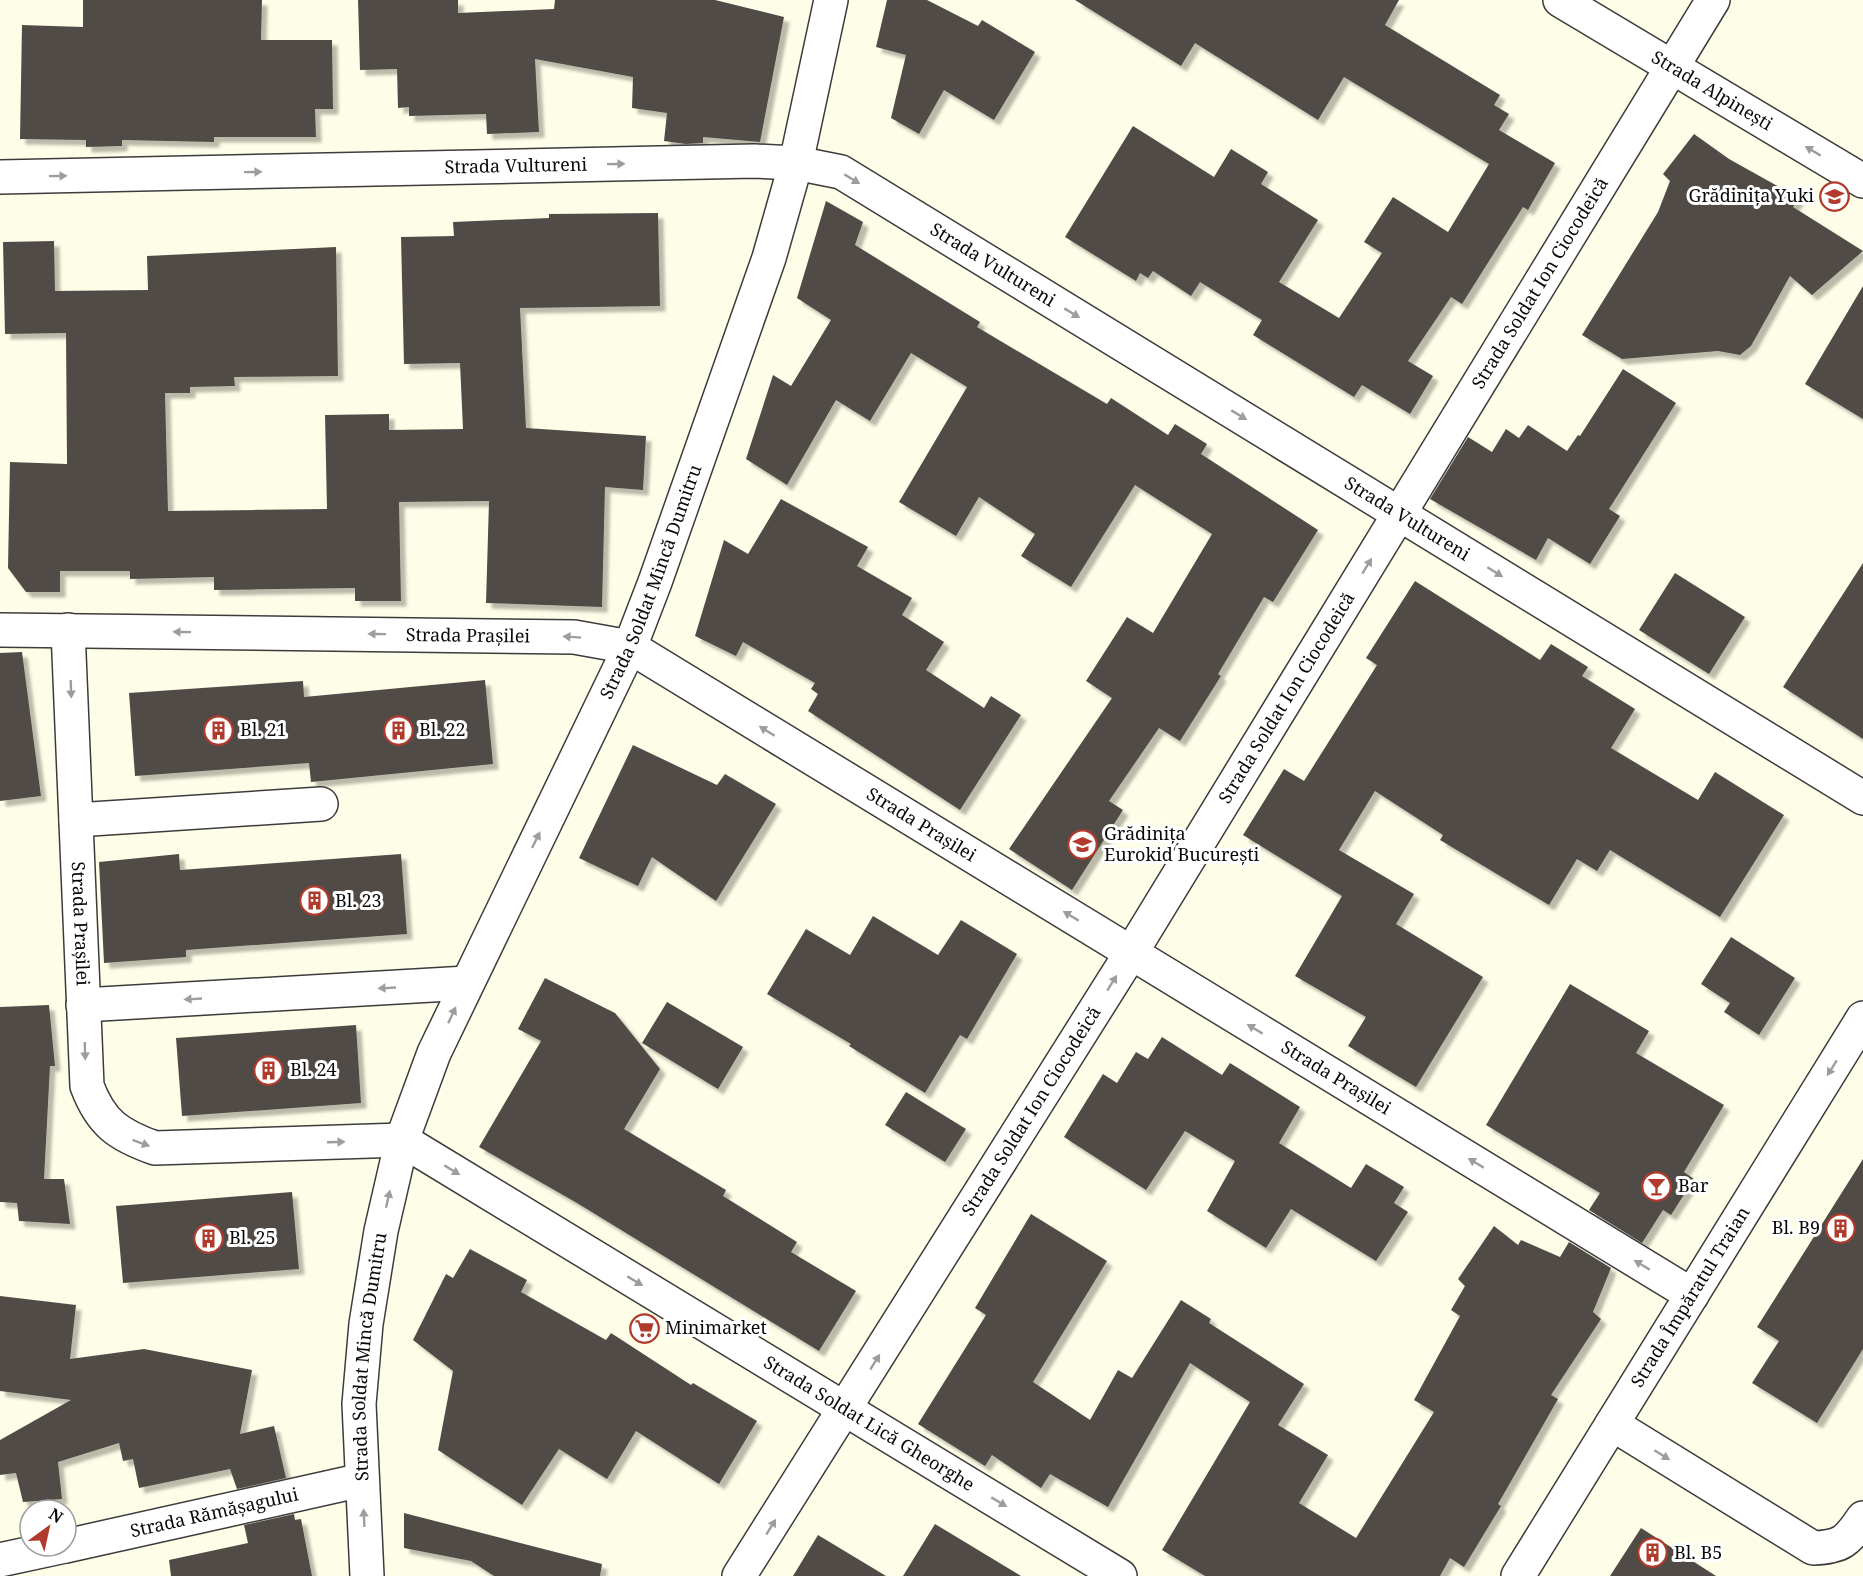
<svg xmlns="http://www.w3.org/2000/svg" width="1863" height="1576" viewBox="0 0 1863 1576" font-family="'Noto Serif',serif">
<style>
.building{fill:#514c47;filter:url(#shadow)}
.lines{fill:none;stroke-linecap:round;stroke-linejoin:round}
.minor-casing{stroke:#3c3c3c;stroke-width:36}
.minor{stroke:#fff;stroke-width:33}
.oneway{fill:#9d9d9d}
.labels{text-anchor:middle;stroke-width:6;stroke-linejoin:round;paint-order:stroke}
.street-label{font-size:18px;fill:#090909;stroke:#fff}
.poi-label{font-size:18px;fill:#090909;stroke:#fff;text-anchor:start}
</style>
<defs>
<filter id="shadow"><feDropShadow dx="5.5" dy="5.5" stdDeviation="1.5" flood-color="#0004"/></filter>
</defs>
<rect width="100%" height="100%" fill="#fefde7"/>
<!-- building -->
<path class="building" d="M 83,0 L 262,0 L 261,40 L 332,40 L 333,109 L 315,109 L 316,137 L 214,137 L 214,142 L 122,140 L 122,146 L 86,147 L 86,140 L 20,139 L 22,25 L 83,27 Z
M 358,0 L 458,0 L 458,13 L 554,9 L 555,0 L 715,0 L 784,17 L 760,142 L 703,137 L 703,143 L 686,144 L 664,141 L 667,113 L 632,108 L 633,77 L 535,59 L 539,132 L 487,134 L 486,114 L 409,116 L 409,107 L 398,108 L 397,69 L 360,70 Z
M 887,0 L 927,0 L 978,26 L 982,20 L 1035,52 L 994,120 L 944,90 L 919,134 L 891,118 L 906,55 L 876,47 Z
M 1075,0 L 1399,0 L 1385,25 L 1500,95 L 1494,105 L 1509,114 L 1499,130 L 1555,163 L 1528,210 L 1523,207 L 1462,304 L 1451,297 L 1408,361 L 1433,376 L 1410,414 L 1362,385 L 1354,397 L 1253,335 L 1262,320 L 1200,282 L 1191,296 L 1153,271 L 1148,278 L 1140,273 L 1136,281 L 1065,237 L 1133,126 L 1214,177 L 1231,149 L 1268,172 L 1261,184 L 1318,220 L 1279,282 L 1339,318 L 1382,253 L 1364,242 L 1393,197 L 1448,232 L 1489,164 L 1344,77 L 1318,120 L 1195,43 L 1181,66 Z
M 1694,134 L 1729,159 L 1799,198 L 1793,207 L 1863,251 L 1812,295 L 1790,276 L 1751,346 L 1740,355 L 1718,351 L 1622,359 L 1582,335 L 1658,212 L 1670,181 L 1663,174 Z
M 826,201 L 863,222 L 855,245 L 980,322 L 977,327 L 1107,404 L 1111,398 L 1168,435 L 1175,424 L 1207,444 L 1201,454 L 1318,530 L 1273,602 L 1264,597 L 1218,674 L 1221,676 L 1180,741 L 1159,728 L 1109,801 L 1123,810 L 1072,890 L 1009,849 L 1112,698 L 1086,681 L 1127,617 L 1153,633 L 1212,534 L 1135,485 L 1071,587 L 1021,556 L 1035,534 L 979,497 L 956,536 L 899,502 L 967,387 L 911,353 L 870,421 L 836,400 L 787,485 L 746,459 L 773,375 L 791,386 L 831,320 L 797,298 Z
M 658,213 L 660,306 L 520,308 L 526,428 L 646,436 L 643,490 L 605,487 L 602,607 L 486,603 L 489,501 L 399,502 L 401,601 L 355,601 L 355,588 L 214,590 L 214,577 L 130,579 L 130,571 L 60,571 L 60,592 L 26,592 L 8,568 L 10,462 L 67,464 L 66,333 L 5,334 L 3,242 L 54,241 L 55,291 L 148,290 L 147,256 L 336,247 L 338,376 L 234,377 L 235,386 L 190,387 L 190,393 L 165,393 L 168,511 L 327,509 L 325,415 L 389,414 L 389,430 L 463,429 L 460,363 L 404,364 L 401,237 L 454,236 L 453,222 L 549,218 L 549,214 Z
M 1863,286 L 1863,419 L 1805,384 Z
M 1623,369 L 1676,403 L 1609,509 L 1620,516 L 1590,564 L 1548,538 L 1536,560 L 1430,499 L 1468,437 L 1492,452 L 1506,429 L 1519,438 L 1528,425 L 1567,451 L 1578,435 L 1580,436 Z
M 781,499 L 868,547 L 857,566 L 912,598 L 902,615 L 944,642 L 926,670 L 984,708 L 991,696 L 1021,715 L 960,810 L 808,711 L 818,694 L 811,689 L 815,683 L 743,642 L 736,656 L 695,636 L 724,540 L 748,554 Z
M 1863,563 L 1863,739 L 1783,687 Z
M 1675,573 L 1745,617 L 1709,674 L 1639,630 Z
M 1415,581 L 1540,660 L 1551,644 L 1588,667 L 1582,676 L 1635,709 L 1611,748 L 1698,800 L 1715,772 L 1784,815 L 1720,917 L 1610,850 L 1597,871 L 1577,859 L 1549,905 L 1440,840 L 1443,835 L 1375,791 L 1339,850 L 1414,894 L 1396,924 L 1483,977 L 1416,1087 L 1348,1046 L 1366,1017 L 1295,976 L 1342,896 L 1243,835 L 1284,769 L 1304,781 L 1377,665 L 1366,658 Z
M 22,652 L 41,796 L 0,801 L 0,653 Z
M 485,680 L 493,764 L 311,782 L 309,763 L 135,776 L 129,693 L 303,681 L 304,697 Z
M 633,745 L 717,785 L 725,774 L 776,804 L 716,901 L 652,857 L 638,886 L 579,858 Z
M 179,854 L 180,870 L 401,854 L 407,934 L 186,950 L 186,957 L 104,963 L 99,862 Z
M 873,916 L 938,955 L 961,920 L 1017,954 L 967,1039 L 960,1035 L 925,1093 L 849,1046 L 851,1044 L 767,994 L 806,929 L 850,955 Z
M 1731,937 L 1795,978 L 1759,1035 L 1724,1012 L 1730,1003 L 1701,984 Z
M 545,978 L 615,1013 L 660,1069 L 624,1129 L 726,1190 L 723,1196 L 797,1242 L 791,1252 L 856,1291 L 819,1351 L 577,1203 L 479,1147 L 541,1041 L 518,1029 Z
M 1570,984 L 1649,1031 L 1636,1053 L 1724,1105 L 1684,1172 L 1694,1179 L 1671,1215 L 1663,1210 L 1642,1243 L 1589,1210 L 1600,1193 L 1486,1125 Z
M 667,1002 L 743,1047 L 718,1089 L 642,1043 Z
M 49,1005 L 55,1066 L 50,1066 L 44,1179 L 64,1179 L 70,1224 L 19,1221 L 17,1203 L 0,1202 L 0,1007 Z
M 356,1025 L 361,1103 L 182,1116 L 176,1038 Z
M 1162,1037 L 1222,1075 L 1230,1063 L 1300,1107 L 1279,1143 L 1351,1188 L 1366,1164 L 1404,1187 L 1394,1203 L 1408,1212 L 1376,1261 L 1291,1209 L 1266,1248 L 1207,1211 L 1235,1161 L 1185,1131 L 1146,1190 L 1064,1137 L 1103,1074 L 1117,1083 L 1136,1052 L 1148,1059 Z
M 906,1092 L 966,1129 L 945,1162 L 885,1125 Z
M 1863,1159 L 1863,1349 L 1817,1423 L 1752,1383 L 1779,1341 L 1757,1327 Z
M 292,1192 L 299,1269 L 123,1283 L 116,1206 Z
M 1031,1214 L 1107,1261 L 1033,1382 L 1090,1420 L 1118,1370 L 1132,1378 L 1181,1300 L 1211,1319 L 1209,1323 L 1304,1384 L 1278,1425 L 1328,1455 L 1299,1503 L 1356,1538 L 1434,1412 L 1414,1400 L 1460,1316 L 1451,1310 L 1465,1286 L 1458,1279 L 1494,1226 L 1518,1245 L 1521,1240 L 1560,1257 L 1569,1242 L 1611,1268 L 1593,1312 L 1601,1319 L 1551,1395 L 1558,1399 L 1498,1504 L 1501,1506 L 1464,1567 L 1450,1558 L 1440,1576 L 1205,1576 L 1162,1550 L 1250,1402 L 1190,1363 L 1108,1507 L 1050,1474 L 1041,1488 L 992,1455 L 985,1466 L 918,1424 L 986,1315 L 975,1308 Z
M 470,1249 L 527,1280 L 521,1292 L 606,1340 L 611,1333 L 691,1385 L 693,1383 L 757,1421 L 719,1484 L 636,1431 L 607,1479 L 559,1449 L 522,1505 L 438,1450 L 453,1371 L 413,1340 L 446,1274 L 453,1278 Z
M 0,1296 L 76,1305 L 70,1359 L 144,1349 L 252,1370 L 240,1434 L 274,1426 L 286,1478 L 237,1489 L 230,1469 L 139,1488 L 133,1459 L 123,1461 L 119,1443 L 58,1462 L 62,1499 L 23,1502 L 16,1473 L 0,1475 L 0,1440 L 71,1400 L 0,1391 Z
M 404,1513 L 602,1564 L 600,1576 L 494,1576 L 471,1561 L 404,1548 Z
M 294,1514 L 295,1520 L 301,1519 L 312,1576 L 171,1576 L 169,1560 L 248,1543 L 244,1525 Z
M 935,1524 L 1021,1576 L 903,1576 Z
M 1641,1528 L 1716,1576 L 1610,1576 Z
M 818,1535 L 886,1576 L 793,1576 Z"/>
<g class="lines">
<defs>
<g id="minor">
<path id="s1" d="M 1560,0 L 1863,181"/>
<path id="s2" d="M 0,177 L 754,161 L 796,163 L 841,172 L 1863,798"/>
<path id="s3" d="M 0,630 L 574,637 L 630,647 L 1692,1295"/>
<path id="s4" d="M 68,630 L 87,1086 C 101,1123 118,1135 155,1148 L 402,1140 L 1120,1576"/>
<path d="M 76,820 L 321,804"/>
<path d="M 83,1005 L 467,983"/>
<path d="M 1612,1424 L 1813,1548 C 1841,1547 1847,1542 1863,1518"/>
<path id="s5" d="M 66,1546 L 362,1480"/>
<path d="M 0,1560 L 65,1546"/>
<path id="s6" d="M 367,1576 L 359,1404 L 366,1324 L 381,1231 L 402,1140 L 434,1053 L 630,647 L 655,582 L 769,258 L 796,163 L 831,0"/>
<path id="s7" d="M 739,1576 L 1131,953 L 1713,0"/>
<path id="s8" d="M 1518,1576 L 1863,1018"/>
</g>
</defs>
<!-- minor casing -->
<use href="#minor" class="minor-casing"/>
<!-- minor -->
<use href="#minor" class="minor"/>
</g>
<!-- one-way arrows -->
<defs><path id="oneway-solid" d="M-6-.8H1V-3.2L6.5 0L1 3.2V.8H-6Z" transform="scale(1.5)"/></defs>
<g class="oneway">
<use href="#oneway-solid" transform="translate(1813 151) rotate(-149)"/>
<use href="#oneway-solid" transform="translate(616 164) rotate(-1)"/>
<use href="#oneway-solid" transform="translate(253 172) rotate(-1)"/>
<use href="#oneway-solid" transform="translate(58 176) rotate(-1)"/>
<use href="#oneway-solid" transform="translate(852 179) rotate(31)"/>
<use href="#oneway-solid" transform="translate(1072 313) rotate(31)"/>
<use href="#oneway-solid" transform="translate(1239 415) rotate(31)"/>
<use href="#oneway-solid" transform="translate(1367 566) rotate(-59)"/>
<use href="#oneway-solid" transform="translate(1495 572) rotate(32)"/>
<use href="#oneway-solid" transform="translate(182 632) rotate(-179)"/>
<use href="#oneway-solid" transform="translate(377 634) rotate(-179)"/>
<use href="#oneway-solid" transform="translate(572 637) rotate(-176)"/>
<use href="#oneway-solid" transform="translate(71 689) rotate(88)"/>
<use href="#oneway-solid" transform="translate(767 731) rotate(-148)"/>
<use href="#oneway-solid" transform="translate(536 840) rotate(-64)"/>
<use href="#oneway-solid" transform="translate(1071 916) rotate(-149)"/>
<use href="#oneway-solid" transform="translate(1112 983) rotate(-58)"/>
<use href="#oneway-solid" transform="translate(387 988) rotate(177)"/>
<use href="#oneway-solid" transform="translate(193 999) rotate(177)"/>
<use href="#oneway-solid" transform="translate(452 1015) rotate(-65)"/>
<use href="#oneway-solid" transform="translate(1255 1029) rotate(-149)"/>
<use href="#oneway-solid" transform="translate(85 1051) rotate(88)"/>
<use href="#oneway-solid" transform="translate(1832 1068) rotate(122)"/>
<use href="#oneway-solid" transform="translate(336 1142) rotate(-2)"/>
<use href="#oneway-solid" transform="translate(141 1143) rotate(20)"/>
<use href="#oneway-solid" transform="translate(1476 1163) rotate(-149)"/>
<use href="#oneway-solid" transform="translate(452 1170) rotate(31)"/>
<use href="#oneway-solid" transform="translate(388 1199) rotate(-77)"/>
<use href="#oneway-solid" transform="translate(1642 1265) rotate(-149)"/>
<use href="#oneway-solid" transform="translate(635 1281) rotate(31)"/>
<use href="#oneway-solid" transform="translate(875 1362) rotate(-58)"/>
<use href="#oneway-solid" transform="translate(1662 1455) rotate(32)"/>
<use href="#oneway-solid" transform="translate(999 1502) rotate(31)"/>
<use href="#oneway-solid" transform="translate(364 1518) rotate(-93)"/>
<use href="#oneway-solid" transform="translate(771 1527) rotate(-58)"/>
</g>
<!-- icons -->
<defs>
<symbol id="school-ring" viewBox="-11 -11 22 22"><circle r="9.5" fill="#fff" stroke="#b03a2b" stroke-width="1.5"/><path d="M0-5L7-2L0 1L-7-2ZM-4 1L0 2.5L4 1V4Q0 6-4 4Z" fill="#b03a2b"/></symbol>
<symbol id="building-ring" viewBox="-11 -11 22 22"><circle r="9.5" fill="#fff" stroke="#b03a2b" stroke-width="1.5"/><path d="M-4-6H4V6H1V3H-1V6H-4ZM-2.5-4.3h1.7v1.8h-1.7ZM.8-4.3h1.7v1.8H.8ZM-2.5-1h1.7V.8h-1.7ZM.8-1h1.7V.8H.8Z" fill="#b03a2b"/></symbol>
<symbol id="bar-ring" viewBox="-11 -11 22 22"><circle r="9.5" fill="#fff" stroke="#b03a2b" stroke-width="1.5"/><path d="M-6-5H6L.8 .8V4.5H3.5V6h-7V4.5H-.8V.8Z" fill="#b03a2b"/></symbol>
<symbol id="supermarket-ring" viewBox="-11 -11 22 22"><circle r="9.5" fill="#fff" stroke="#b03a2b" stroke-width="1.5"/><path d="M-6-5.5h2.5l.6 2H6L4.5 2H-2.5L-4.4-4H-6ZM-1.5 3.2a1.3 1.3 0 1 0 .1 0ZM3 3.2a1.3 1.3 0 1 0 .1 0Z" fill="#b03a2b"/></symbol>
</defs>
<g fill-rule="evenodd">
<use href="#school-ring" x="1818" y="180" width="33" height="33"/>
<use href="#building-ring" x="202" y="714" width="33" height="33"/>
<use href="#building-ring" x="382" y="714" width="33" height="33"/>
<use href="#school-ring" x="1066" y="828" width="33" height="33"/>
<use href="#building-ring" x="298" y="884" width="33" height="33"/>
<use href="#building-ring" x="252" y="1054" width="33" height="33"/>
<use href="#bar-ring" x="1640" y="1170" width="33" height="33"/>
<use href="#building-ring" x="1824" y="1212" width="33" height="33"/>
<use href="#building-ring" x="192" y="1222" width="33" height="33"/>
<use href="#supermarket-ring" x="628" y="1312" width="33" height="33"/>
<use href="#building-ring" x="1636" y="1536" width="33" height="33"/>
</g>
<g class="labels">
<!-- street labels -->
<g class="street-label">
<text dy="6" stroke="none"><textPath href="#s1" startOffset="177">Strada Alpinești</textPath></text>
<text dy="6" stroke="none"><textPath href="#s2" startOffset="516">Strada Vultureni</textPath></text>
<text dy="6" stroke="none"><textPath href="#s2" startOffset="1020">Strada Vultureni</textPath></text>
<text dy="6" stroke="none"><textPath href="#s7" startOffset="1521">Strada Soldat Ion Ciocodeică</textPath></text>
<text dy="6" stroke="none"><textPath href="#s2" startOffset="1506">Strada Vultureni</textPath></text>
<text dy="6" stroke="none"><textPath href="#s6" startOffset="1052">Strada Soldat Mincă Dumitru</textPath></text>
<text dy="6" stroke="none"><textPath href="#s3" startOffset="468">Strada Prașilei</textPath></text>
<text dy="6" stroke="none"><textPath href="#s7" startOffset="1035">Strada Soldat Ion Ciocodeică</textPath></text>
<text dy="6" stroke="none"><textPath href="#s3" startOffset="972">Strada Prașilei</textPath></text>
<text dy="6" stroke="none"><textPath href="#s4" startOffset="294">Strada Prașilei</textPath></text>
<text dy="6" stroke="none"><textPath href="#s3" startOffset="1458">Strada Prașilei</textPath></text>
<text dy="6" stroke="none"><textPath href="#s7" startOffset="549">Strada Soldat Ion Ciocodeică</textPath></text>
<text dy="6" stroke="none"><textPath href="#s8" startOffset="328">Strada Împăratul Traian</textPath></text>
<text dy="6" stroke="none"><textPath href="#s6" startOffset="220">Strada Soldat Mincă Dumitru</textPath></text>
<text dy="6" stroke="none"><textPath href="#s4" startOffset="1346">Strada Soldat Lică Gheorghe</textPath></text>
<text dy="6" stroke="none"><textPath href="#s5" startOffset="152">Strada Rămășagului</textPath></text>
</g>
<!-- poi labels -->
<g class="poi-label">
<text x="1814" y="202" text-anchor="end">Grădinița Yuki</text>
<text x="240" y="736">Bl. 21</text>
<text x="419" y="736">Bl. 22</text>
<text x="1104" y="840">Grădinița<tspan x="1104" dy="21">Eurokid București</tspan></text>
<text x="335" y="907">Bl. 23</text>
<text x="290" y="1076">Bl. 24</text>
<text x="1678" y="1192">Bar</text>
<text x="1820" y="1234" text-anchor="end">Bl. B9</text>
<text x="229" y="1244">Bl. 25</text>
<text x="665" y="1334">Minimarket</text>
<text x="1674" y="1559">Bl. B5</text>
</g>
</g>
<!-- north arrow -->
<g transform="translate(48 1528) rotate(33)"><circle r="28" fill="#ffffff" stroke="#9d9d9d" stroke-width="1.5"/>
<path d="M0-4.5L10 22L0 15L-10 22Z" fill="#b03a2b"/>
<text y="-9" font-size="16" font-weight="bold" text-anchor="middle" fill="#090909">N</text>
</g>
</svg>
